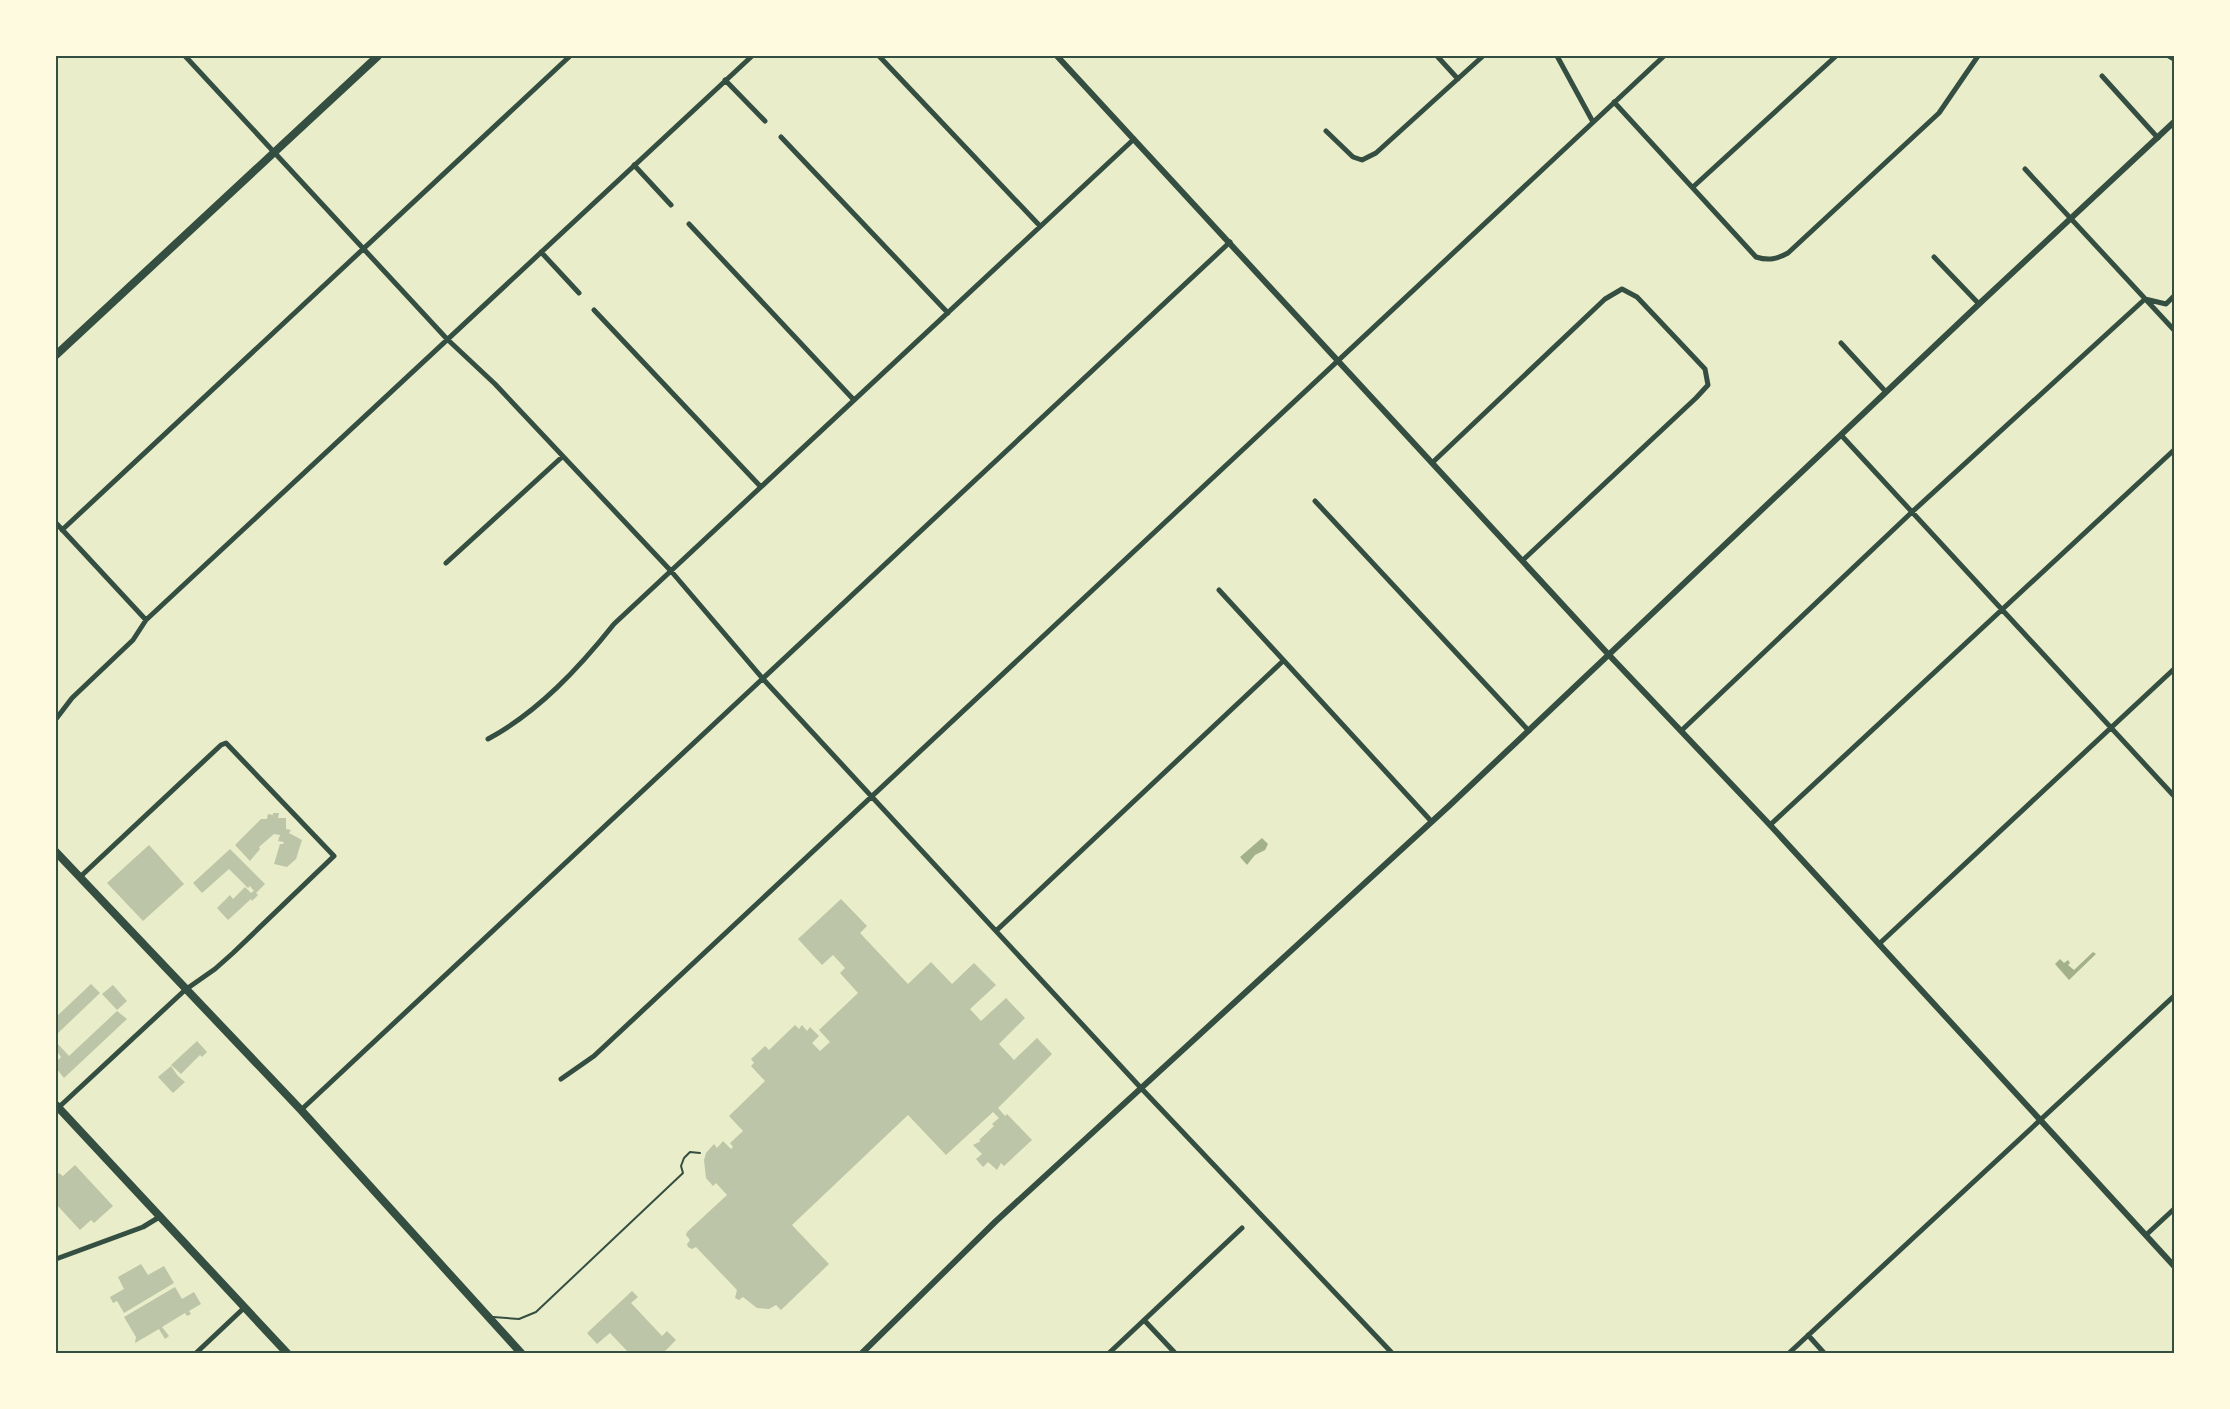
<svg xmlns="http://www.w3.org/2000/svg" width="2230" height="1409" viewBox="0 0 2230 1409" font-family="Poppins,sans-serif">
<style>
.water{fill:#a3b18a}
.building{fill:#bcc5a7}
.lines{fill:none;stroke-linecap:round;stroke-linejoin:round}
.service{stroke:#344e41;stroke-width:2}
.minor{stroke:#344e41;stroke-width:5}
.tertiary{stroke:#344e41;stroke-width:6}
.secondary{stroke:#344e41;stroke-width:8}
.primary{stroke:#344e41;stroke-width:8}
.neatline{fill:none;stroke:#344e41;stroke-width:2}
</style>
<rect width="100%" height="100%" fill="#e9edc9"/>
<!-- water -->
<path class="water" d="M 1262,838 L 1268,844 L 1265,850 L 1255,855 L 1247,865 L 1240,857 Z
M 2093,952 L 2096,954 L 2069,980 L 2055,964 L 2060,959 L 2064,963 L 2068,960 L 2070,963 L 2068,965 L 2074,970 Z"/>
<!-- building -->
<path class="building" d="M 273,813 L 279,813 L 278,818 L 286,818 L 286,829 L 291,830 L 289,833 L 302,840 L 296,859 L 287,867 L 274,864 L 280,844 L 283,844 L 284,842 L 278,841 L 280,835 L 274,834 L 259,847 L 260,849 L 250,861 L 235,845 L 261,819 L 267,819 L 268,814 L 273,815 Z
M 149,845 L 184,884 L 143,921 L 107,883 Z
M 230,849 L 265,884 L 256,893 L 258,895 L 252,901 L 251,899 L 228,920 L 217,908 L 230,895 L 233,899 L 245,887 L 251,893 L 254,891 L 250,886 L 248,888 L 229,869 L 202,893 L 193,883 Z
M 841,899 L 867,926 L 860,933 L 908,984 L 931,962 L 952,984 L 974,963 L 996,985 L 970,1009 L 981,1021 L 1006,998 L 1025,1018 L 999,1044 L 1014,1060 L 1037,1038 L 1052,1054 L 998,1108 L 1005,1116 L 1007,1114 L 1032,1140 L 1004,1166 L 1001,1163 L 997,1170 L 988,1162 L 983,1167 L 976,1159 L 982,1154 L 973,1145 L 981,1141 L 979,1140 L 994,1126 L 992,1124 L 999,1118 L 993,1112 L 946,1155 L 908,1115 L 792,1225 L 829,1264 L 781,1310 L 776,1305 L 769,1309 L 757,1308 L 743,1297 L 739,1300 L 735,1298 L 737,1290 L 696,1247 L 692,1249 L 688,1247 L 687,1244 L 690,1240 L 686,1235 L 687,1232 L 727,1195 L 716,1183 L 713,1186 L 706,1178 L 704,1160 L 706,1153 L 714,1144 L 717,1148 L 723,1141 L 731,1149 L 733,1147 L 730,1143 L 743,1131 L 729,1116 L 765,1081 L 751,1066 L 754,1063 L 751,1059 L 765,1046 L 769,1050 L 795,1025 L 799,1029 L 802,1025 L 807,1031 L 810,1027 L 819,1036 L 812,1043 L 820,1051 L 830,1042 L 819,1030 L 858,993 L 840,973 L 845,968 L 833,955 L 822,965 L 798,939 Z
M 91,984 L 100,993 L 56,1035 L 56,1017 Z
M 113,985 L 127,1001 L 117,1010 L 102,994 Z
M 117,1011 L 127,1019 L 64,1078 L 56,1068 L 56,1062 L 61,1057 L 56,1050 L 56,1042 L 69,1056 Z
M 197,1041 L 207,1052 L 202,1057 L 200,1055 L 181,1074 L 171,1065 Z
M 171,1066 L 178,1076 L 185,1082 L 173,1093 L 158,1077 Z
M 75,1165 L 113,1206 L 94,1223 L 91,1220 L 80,1230 L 56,1204 L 56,1176 L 59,1173 L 63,1176 Z
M 141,1264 L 148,1275 L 164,1266 L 174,1283 L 124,1313 L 117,1301 L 113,1303 L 110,1297 L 124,1289 L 118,1277 Z
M 175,1287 L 182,1299 L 194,1292 L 201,1304 L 189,1311 L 191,1314 L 187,1316 L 185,1313 L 162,1327 L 169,1336 L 165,1339 L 159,1329 L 135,1343 L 136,1337 L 124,1317 Z
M 632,1291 L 638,1297 L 631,1303 L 662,1336 L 667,1331 L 676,1340 L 662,1354 L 630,1354 L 610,1333 L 597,1344 L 587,1333 Z"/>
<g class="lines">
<!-- service -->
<path class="service" d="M 493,1317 L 519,1319 L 536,1312 L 683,1173 L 681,1166 L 684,1158 L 690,1152 L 700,1153"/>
<!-- minor -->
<path class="minor" d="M 185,56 L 447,339 L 495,384 L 671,571 L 763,679 L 1141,1088 L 1393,1354
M 879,56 L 1040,226
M 1437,56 L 1458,79
M 1557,56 L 1593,122
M 2169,56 L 2174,59
M 2102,76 L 2158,138
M 725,80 L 765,121
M 1614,102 L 1756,257 C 1769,261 1777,259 1788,253 L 1939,113 L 1978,56
M 1326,131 L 1353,157 L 1362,160 L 1376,153 L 1483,56
M 781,137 L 948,313
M 634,165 L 671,205
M 2025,169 L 2174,330
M 1693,187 L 1836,56
M 689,224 L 853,399
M 541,252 L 579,293
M 1934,257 L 1979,304
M 594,310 L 760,486
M 1841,343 L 1886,392
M 1841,435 L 2174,796
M 1433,462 L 1605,299 L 1622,289 L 1637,297 L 1705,369 L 1708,385 L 1696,398 L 1523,560
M 1315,501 L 1529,731
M 56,523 L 146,620
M 62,530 L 570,56
M 446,563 L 562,457
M 1219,590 L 1432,822
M 56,719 L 72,698 L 133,640 L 146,620 L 752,56
M 1681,731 L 1912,512 L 2145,299 L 2166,304 L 2174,296
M 488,739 C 538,712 579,668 614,624 L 1134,139
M 1770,825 L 2174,450
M 997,930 L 1283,661
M 1879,944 L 2174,669
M 561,1079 L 594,1056 L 1664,56
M 58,1108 L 185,990 L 215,969 L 233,953 L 334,856 L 226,743 L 221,745 L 80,877
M 301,1110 L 1230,242
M 2146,1235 L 2174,1209
M 56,1259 L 143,1227 L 161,1216
M 1144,1320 L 1176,1354
M 1808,1335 L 1825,1354
M 195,1354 L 245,1307
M 1108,1354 L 1242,1228
M 1788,1354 L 2174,996"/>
<!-- tertiary -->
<path class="tertiary" d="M 1057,56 L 1609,655 L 1770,825 L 2174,1266
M 861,1354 L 995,1222 L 1450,805 L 1979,304 L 2174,122"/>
<!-- secondary -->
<path class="secondary" d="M 56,852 L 301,1110 L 522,1354"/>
<!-- primary -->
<path class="primary" d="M 56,355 L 378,56
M 56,1105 L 288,1354"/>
</g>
<!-- border -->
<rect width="2230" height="1409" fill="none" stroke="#fefae0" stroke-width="114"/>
<rect x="57" y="57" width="2116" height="1295" class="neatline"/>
</svg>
